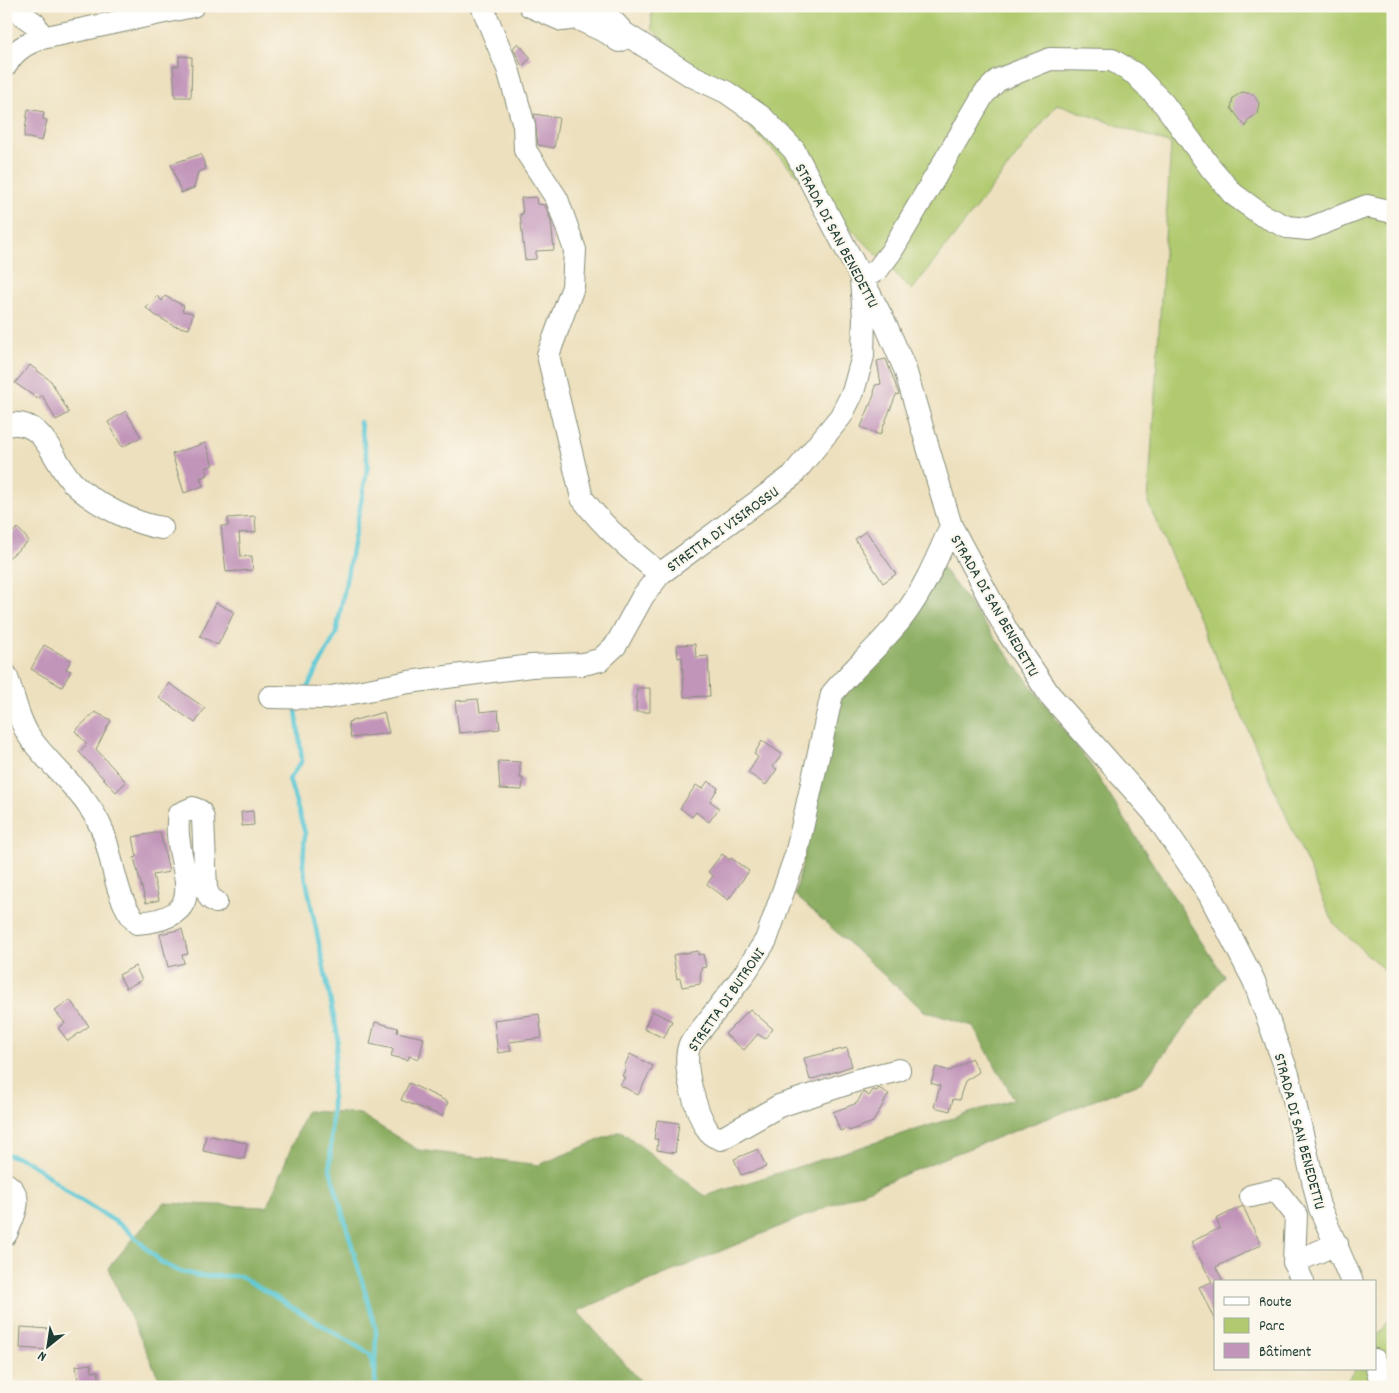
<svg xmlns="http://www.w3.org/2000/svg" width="1399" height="1393" viewBox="0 0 1399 1393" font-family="Dekko,sans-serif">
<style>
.green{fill:#b1ca6f;stroke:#688452}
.forest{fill:#8cae62;stroke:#56764b}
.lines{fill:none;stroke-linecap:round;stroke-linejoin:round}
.stream{stroke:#5dc9d6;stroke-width:4.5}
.building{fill:#c194b9}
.minor-casing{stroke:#868e79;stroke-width:24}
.minor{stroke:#fff;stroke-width:22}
.labels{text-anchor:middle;stroke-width:4.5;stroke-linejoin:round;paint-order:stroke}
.street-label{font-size:16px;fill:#1f3d34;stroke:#fbf7ec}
</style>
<rect width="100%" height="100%" fill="#fbf7ec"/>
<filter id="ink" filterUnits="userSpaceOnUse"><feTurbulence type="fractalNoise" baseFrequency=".02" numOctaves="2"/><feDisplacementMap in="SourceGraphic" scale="10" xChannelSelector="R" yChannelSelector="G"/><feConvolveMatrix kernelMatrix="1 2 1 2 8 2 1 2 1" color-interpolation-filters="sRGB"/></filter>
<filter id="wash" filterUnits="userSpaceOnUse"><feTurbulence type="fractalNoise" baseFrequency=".0096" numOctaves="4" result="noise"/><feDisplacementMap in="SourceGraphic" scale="20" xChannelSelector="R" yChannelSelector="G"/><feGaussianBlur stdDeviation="1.12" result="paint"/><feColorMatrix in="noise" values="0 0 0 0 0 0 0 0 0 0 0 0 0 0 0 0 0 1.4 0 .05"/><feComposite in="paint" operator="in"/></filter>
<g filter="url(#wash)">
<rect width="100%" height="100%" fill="#ede0be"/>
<!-- green -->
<path class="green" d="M 651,6 L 1393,6 L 1393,978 L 1334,924 L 1148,503 L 1171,144 L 1057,104 L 912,290 L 652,29 Z
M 1393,1315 L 1393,1387 L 1343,1387 L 1355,1369 L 1375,1369 L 1375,1340 Z"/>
<!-- forest -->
<path class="forest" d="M 942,567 L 1089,763 L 1224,976 L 1142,1082 L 944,1158 L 577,1311 L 646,1387 L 163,1387 L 108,1268 L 164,1203 L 267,1207 L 306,1111 L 360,1114 L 418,1150 L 539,1165 L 621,1131 L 705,1196 L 1014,1099 L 973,1026 L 924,1011 L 795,895 L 841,695 Z"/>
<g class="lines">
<!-- stream -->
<path class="stream" d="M 306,690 L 336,634 L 368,465 L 360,422
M 298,705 L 296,709 L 302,761 L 289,779 L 305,833 L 303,865 L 338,1037 L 333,1073 L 330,1169 L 376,1330 L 375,1377
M 6,1154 L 25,1160 L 39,1169 L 71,1194 L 124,1227 L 161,1262 L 176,1270 L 199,1276 L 240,1276 L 370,1354 L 373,1368
M 375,1376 L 376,1387"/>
</g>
<g id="blocks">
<!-- building -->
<path class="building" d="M 518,43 L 531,58 L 522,66 L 513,48 Z
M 179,56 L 192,57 L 191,97 L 175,97 L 173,66 L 179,66 Z
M 1242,92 L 1253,94 L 1259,103 L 1257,114 L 1248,120 L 1246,127 L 1231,108 L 1233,98 Z
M 28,109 L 44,112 L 43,119 L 47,120 L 42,141 L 24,137 Z
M 534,114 L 559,118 L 554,148 L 538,145 Z
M 201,154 L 206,169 L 198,172 L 194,188 L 181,193 L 171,164 Z
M 536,197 L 537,204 L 545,205 L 551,221 L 554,250 L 536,251 L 536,259 L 525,260 L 520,214 L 523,214 L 521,198 Z
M 157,296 L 162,301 L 165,296 L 184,306 L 182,311 L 193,313 L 189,329 L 174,326 L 155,315 L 146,308 Z
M 886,359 L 899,394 L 896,395 L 880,435 L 861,427 L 874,395 L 875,385 L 881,384 L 877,361 Z
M 30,365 L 51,381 L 69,413 L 56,420 L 42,395 L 38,399 L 15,383 Z
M 126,411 L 141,437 L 122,447 L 108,422 Z
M 205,443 L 213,465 L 206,468 L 208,475 L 200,478 L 203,486 L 184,493 L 172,454 Z
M 255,516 L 256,532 L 239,533 L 241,557 L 252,556 L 253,570 L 226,572 L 221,526 L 228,526 L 228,518 Z
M 18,528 L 29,541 L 6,560 L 6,538 Z
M 866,531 L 896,574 L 883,583 L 855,539 Z
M 216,603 L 234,612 L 218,645 L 200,636 Z
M 695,644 L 696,657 L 708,656 L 710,696 L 684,697 L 682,657 L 678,658 L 677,645 Z
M 44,645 L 71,660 L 66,669 L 71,671 L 62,687 L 31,669 Z
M 169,683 L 205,708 L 195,723 L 159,698 Z
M 637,688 L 650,688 L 650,712 L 636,712 Z
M 478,699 L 480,712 L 498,710 L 500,729 L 459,733 L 455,701 Z
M 95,712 L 111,720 L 96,749 L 126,782 L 116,792 L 79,752 L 87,744 L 75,731 Z
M 384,712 L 389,733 L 351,738 L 348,722 Z
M 762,741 L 782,754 L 773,767 L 777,769 L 766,785 L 748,773 L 758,757 L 754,754 Z
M 498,761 L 520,762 L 520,778 L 523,778 L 522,790 L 500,789 Z
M 708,781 L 718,788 L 710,801 L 719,808 L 709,822 L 696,812 L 692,817 L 680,808 L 696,785 L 702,789 Z
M 253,811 L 254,825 L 242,826 L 241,812 Z
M 160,832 L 169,872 L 153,875 L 159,900 L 146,903 L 134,858 L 137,857 L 133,837 Z
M 722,854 L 730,860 L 731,858 L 749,871 L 728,900 L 707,884 L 713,876 L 708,872 Z
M 182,929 L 188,954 L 182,955 L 184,963 L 168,967 L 160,934 Z
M 698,951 L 698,955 L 703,954 L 706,967 L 701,968 L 700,984 L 682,987 L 680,978 L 677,979 L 673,955 Z
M 135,966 L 142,980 L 126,988 L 119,975 Z
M 70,1000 L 89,1026 L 68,1041 L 58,1028 L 65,1023 L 55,1011 Z
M 750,1009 L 773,1029 L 765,1039 L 758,1034 L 744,1050 L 725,1034 Z
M 652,1011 L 672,1021 L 664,1038 L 644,1029 Z
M 539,1014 L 542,1038 L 509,1042 L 511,1051 L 498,1053 L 494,1020 Z
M 375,1022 L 398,1028 L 397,1032 L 424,1038 L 419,1059 L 409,1056 L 408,1060 L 391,1056 L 393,1049 L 370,1044 Z
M 847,1048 L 852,1066 L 810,1080 L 804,1058 Z
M 630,1054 L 653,1066 L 638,1095 L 620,1085 L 625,1077 L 622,1076 L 626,1068 L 624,1067 Z
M 971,1058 L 979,1072 L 965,1081 L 959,1100 L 953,1099 L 950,1111 L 934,1107 L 940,1086 L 931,1083 L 936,1067 L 950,1071 Z
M 409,1083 L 448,1102 L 442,1116 L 401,1100 Z
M 879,1088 L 889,1094 L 873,1122 L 849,1131 L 848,1128 L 840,1131 L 833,1112 L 857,1103 L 863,1092 L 869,1096 L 873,1090 L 877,1091 Z
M 657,1120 L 679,1123 L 675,1153 L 657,1150 L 658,1139 L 654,1139 Z
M 206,1135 L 247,1143 L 244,1159 L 203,1151 Z
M 758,1149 L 766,1167 L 741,1175 L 734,1159 Z
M 1243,1206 L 1261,1245 L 1216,1267 L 1223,1282 L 1215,1282 L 1215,1321 L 1199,1287 L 1212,1282 L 1191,1242 L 1220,1228 L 1216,1219 Z
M 21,1327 L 49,1329 L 47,1350 L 20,1348 Z
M 91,1364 L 92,1372 L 98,1371 L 101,1387 L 79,1387 L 76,1366 Z"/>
</g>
</g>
<g filter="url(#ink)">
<use href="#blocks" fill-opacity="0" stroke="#868e79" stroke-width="1"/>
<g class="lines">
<defs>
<path id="minor" d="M 10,6 L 35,24 L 42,38
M 482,6 L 508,69 L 524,125 L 525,150 L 557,199 L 575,250 L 573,287 L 548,355 L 582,498 C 604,528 632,551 660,574
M 530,6 L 562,20 L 576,18 L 585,9
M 599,6 L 624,33 L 690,75 L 726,92 L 762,117 L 794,150 L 885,323 L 905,369 L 951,526 L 1007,631 L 1049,694 L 1154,813 L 1209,894 L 1254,981 L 1288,1074 L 1319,1206 L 1352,1282
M 576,18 L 608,33 L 619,41
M 6,65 C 15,50 25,44 42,38 L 193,6
M 6,425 C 45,416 52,461 73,483 C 93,503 134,524 162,528
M 6,675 C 14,696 18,720 31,739 C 54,771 88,794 103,832 C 114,862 115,899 137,923 C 222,917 169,862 179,814 L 193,808 L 200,811 L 203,818 L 206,889 L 210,898 L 216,902
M 270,697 L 326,698 L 409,682 L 531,666 L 583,664 L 600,660 L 616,645 L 643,596 L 660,574 L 792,476 L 841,416 L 853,392 L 863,356 L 864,317 L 861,280 L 878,269 L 891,252 L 984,94 L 998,80 L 1050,59 L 1112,60 L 1135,74 L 1164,104 L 1210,167 L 1233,194 L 1262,215 L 1287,227 L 1308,229 L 1367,206 L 1393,212
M 899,1070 L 858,1080 L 779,1106 L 721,1139 C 716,1137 711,1136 708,1131 C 696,1112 681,1065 690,1044 L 743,976 L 766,940 L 796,855 L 832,694 C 854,667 881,645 902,618 C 924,590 937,558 951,526
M 6,1184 C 26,1197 13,1217 6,1234
M 1251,1196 L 1276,1190 L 1296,1215 L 1294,1262 L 1303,1282
M 1294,1262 L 1337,1244
M 1375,1360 L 1382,1387"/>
</defs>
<!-- minor casing -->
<use href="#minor" class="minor-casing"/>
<!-- minor -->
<use href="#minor" class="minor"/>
</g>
</g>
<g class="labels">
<!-- street labels -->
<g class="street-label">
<text transform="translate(838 235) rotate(62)" y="6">STRADA DI SAN BENEDETTU</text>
<text transform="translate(722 528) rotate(-36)" y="6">STRETTA DI VISIROSSU</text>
<text transform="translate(996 605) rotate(60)" y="6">STRADA DI SAN BENEDETTU</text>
<text transform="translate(725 999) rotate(-55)" y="6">STRETTA DI BUTRONI</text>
<text transform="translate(1301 1131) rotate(75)" y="6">STRADA DI SAN BENEDETTU</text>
</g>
</g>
<!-- margin -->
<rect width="1399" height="1393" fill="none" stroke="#fbf7ec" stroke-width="25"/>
<!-- legend -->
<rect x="1214" y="1280" width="162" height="90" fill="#fbf7ec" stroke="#a3ada2"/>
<rect x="1224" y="1297" width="25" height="8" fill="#ffffff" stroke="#a3ada2"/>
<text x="1259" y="1306" font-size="15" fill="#1f3d34">Route</text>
<rect x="1224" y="1318" width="25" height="15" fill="#b1ca6f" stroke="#a3ada2"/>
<text x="1259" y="1330" font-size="15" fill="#1f3d34">Parc</text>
<rect x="1224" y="1343" width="25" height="15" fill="#c194b9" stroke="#a3ada2"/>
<text x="1259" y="1356" font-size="15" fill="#1f3d34">Bâtiment</text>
<!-- north arrow -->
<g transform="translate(48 1346) rotate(210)" stroke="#fbf7ec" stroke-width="4" paint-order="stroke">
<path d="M0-4L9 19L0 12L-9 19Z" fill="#1f3d34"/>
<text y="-8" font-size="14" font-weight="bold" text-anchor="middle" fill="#1f3d34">N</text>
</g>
</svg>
